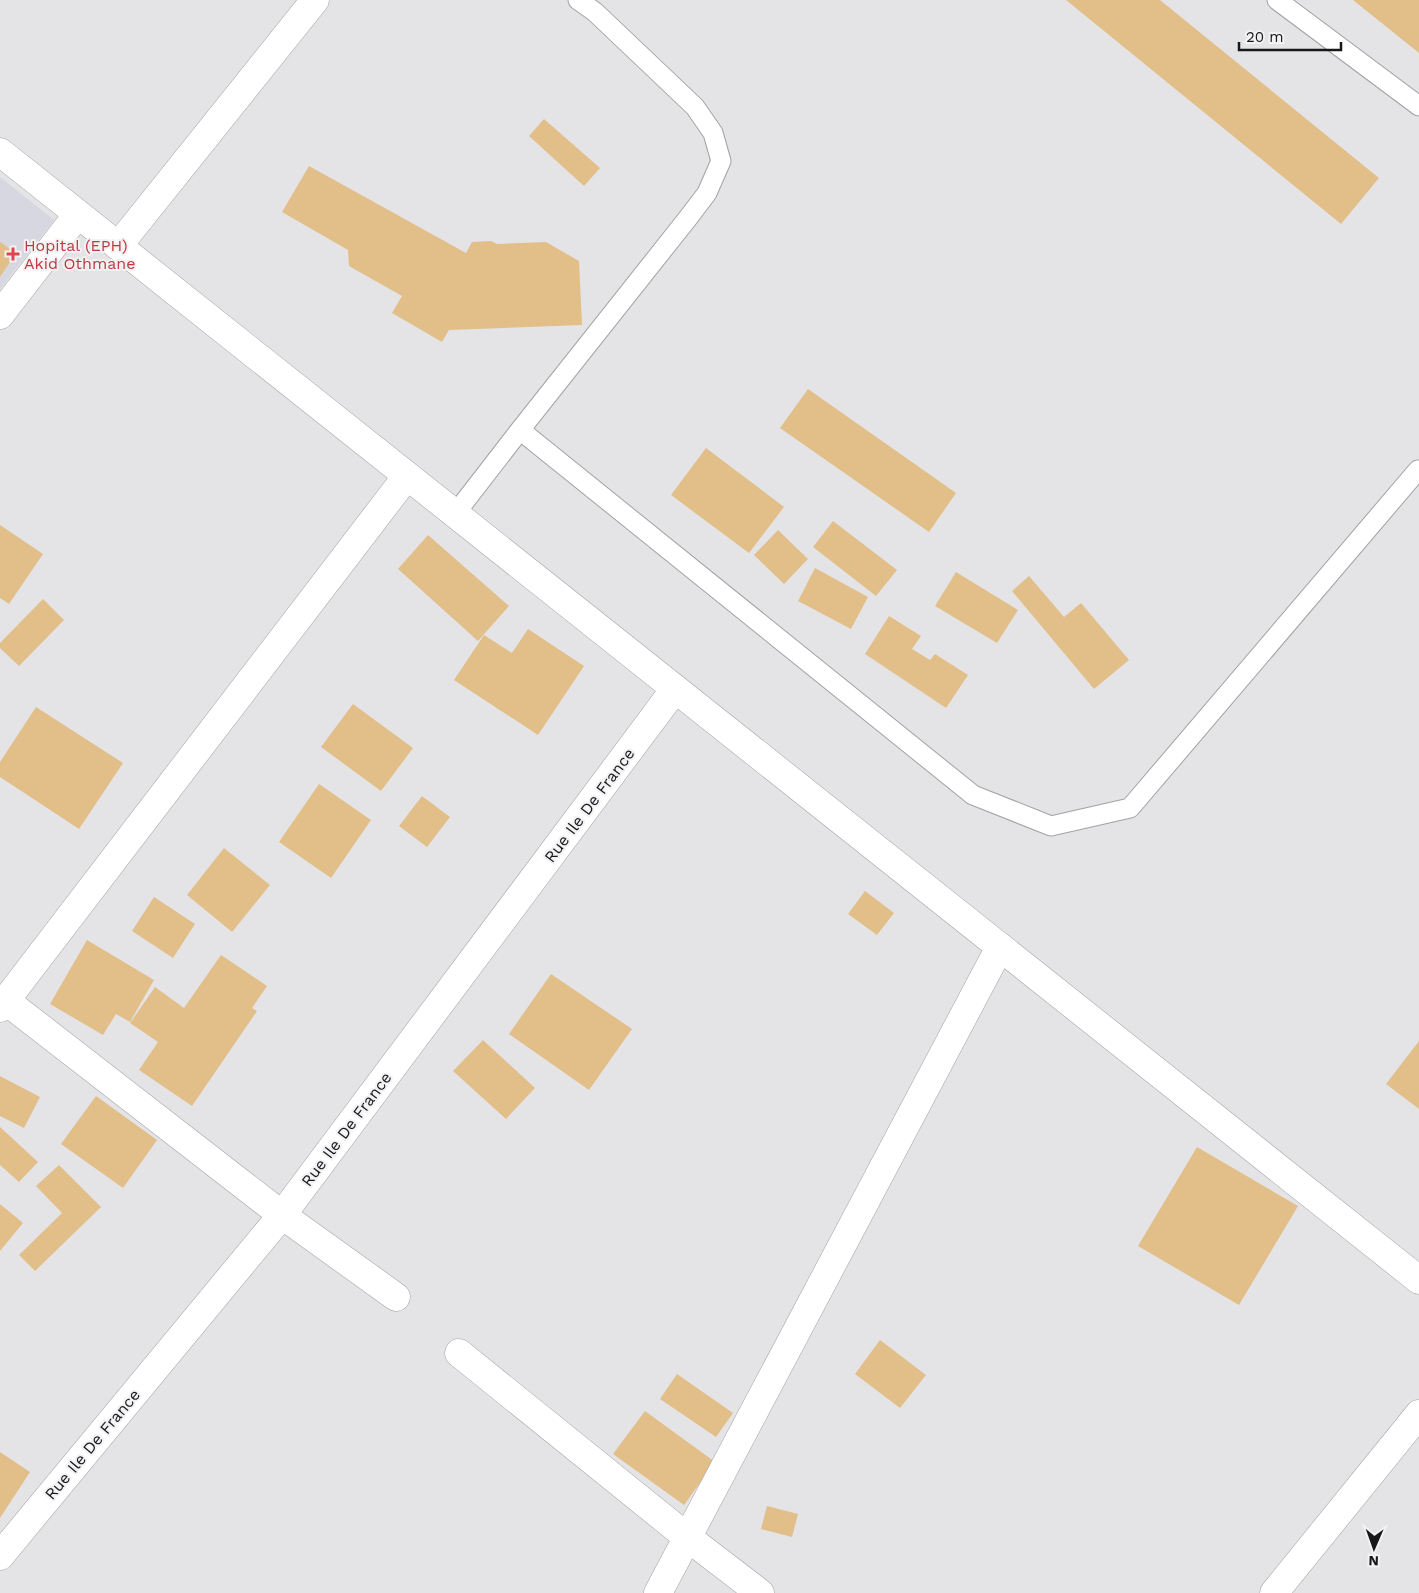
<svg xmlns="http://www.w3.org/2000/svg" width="1419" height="1593" viewBox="0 0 1419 1593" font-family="'Work Sans',sans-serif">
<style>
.built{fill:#d7d7e1}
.building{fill:#e2be89}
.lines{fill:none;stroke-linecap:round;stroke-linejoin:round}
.lane-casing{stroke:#a2a2a4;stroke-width:21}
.street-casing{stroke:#a2a2a4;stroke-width:29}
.secondary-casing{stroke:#a2a2a4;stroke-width:29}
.lane{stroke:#fff;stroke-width:19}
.street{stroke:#fff;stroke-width:28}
.secondary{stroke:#fff;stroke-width:28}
.health-dot{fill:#e0444e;stroke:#f2f2f5;stroke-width:2}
.labels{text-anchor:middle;stroke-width:4;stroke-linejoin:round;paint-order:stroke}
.health-label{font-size:16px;fill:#be3a42;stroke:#f2f2f5;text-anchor:start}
.street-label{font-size:16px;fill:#181819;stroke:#f2f2f5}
</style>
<rect width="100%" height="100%" fill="#e4e4e7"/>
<!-- built -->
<path class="built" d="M 0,177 L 54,220 L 0,289 Z"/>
<!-- building -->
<path class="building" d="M 1066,0 L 1160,0 L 1379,178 L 1341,224 Z
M 1353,0 L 1419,0 L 1419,53 Z
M 544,119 L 600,168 L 584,186 L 529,136 Z
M 309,166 L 466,253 L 472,242 L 491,241 L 497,244 L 546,242 L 579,261 L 582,325 L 449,330 L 442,342 L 392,313 L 402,296 L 349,266 L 348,250 L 282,212 Z
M 0,242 L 16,253 L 0,277 Z
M 808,389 L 956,493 L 929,532 L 780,428 Z
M 706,448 L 784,507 L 749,553 L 671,495 Z
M 833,521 L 897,570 L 876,596 L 813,547 Z
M 0,525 L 43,554 L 9,604 L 0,598 Z
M 778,530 L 808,559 L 784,584 L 754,555 Z
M 428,535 L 509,606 L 478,641 L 398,569 Z
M 815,568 L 868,597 L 851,629 L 798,601 Z
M 956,572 L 1018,610 L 997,643 L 935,606 Z
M 1029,576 L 1064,617 L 1081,603 L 1129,660 L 1094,689 L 1012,591 Z
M 43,599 L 64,620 L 19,666 L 0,648 L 0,643 Z
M 889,616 L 921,636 L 912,649 L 930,660 L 935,654 L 968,675 L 946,708 L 865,654 Z
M 528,629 L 584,666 L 538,735 L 454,680 L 484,635 L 512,653 Z
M 353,704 L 413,748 L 381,791 L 321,747 Z
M 36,707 L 123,763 L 79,829 L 0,777 L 0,762 Z
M 319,784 L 371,820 L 331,878 L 279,842 Z
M 422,796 L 450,817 L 427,847 L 399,826 Z
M 224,848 L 270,885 L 232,932 L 187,895 Z
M 865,891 L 894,913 L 877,935 L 848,914 Z
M 154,897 L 195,924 L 173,958 L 132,931 Z
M 87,940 L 154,980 L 130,1022 L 116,1014 L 103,1035 L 50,1004 Z
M 221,955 L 267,986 L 252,1008 L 257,1011 L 192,1106 L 139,1070 L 158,1042 L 130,1023 L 155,987 L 184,1008 Z
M 551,974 L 632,1029 L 589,1090 L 509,1034 Z
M 483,1040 L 535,1088 L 506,1119 L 453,1071 Z
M 1419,1041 L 1419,1109 L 1386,1084 Z
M 0,1076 L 40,1097 L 24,1128 L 0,1116 Z
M 96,1096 L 157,1140 L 123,1188 L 61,1144 Z
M 0,1127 L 38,1162 L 19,1182 L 0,1165 Z
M 1197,1147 L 1298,1206 L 1239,1305 L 1138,1246 Z
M 59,1165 L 101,1207 L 35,1271 L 19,1255 L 62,1213 L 36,1186 Z
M 0,1204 L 23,1223 L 0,1251 Z
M 880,1340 L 926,1375 L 900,1408 L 855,1374 Z
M 677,1374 L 733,1413 L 716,1437 L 660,1399 Z
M 645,1411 L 715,1462 L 684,1505 L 613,1454 Z
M 0,1452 L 30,1472 L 0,1518 Z
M 767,1506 L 798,1514 L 792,1537 L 761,1529 Z"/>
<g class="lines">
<defs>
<path id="lane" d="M 1277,0 L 1419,106
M 520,430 L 973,795 L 1051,826 L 1130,808 L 1418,470
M 455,514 L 520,430 L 688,218 L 707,193 L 721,161 L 713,133 L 695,107 L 595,12 L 578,0"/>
<path id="street" d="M 118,246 L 315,0
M 0,315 L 78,214
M 6,1001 L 282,1215 L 396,1297
M 0,1008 L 407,476
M 459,1353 L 687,1537 L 760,1593
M 0,1556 L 282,1215 L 675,689
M 658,1593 L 1000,947
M 1274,1593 L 1419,1414"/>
<path id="secondary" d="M 0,152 L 1419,1280"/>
</defs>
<!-- lane casing -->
<use href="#lane" class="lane-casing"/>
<!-- street casing -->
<use href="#street" class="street-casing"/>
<!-- secondary casing -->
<use href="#secondary" class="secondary-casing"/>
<!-- lane -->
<use href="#lane" class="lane"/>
<!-- street -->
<use href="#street" class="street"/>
<!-- secondary -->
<use href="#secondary" class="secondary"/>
</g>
<!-- markers -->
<path class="health-dot" d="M10.5 246.5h5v5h5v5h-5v5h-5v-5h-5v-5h5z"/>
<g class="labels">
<!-- health labels -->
<g class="health-label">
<text x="24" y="251">Hopital (EPH)<tspan x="24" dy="18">Akid Othmane</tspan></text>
</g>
<!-- street labels -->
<g class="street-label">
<text transform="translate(589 805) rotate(-53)" y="6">Rue Ile De France</text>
<text transform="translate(346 1129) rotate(-53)" y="6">Rue Ile De France</text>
<text transform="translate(92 1444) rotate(-50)" y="6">Rue Ile De France</text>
</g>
</g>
<!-- north arrow -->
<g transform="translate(1374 1548) rotate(182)" stroke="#f2f2f5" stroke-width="4" paint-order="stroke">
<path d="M0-4L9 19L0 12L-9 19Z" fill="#181819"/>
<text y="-8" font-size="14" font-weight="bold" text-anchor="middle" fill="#181819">N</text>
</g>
<!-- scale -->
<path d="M1239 42v8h102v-8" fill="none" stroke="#181819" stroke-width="2.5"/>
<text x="1246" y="42" font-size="15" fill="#181819" stroke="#f2f2f5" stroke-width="4" paint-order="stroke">20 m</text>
</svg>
